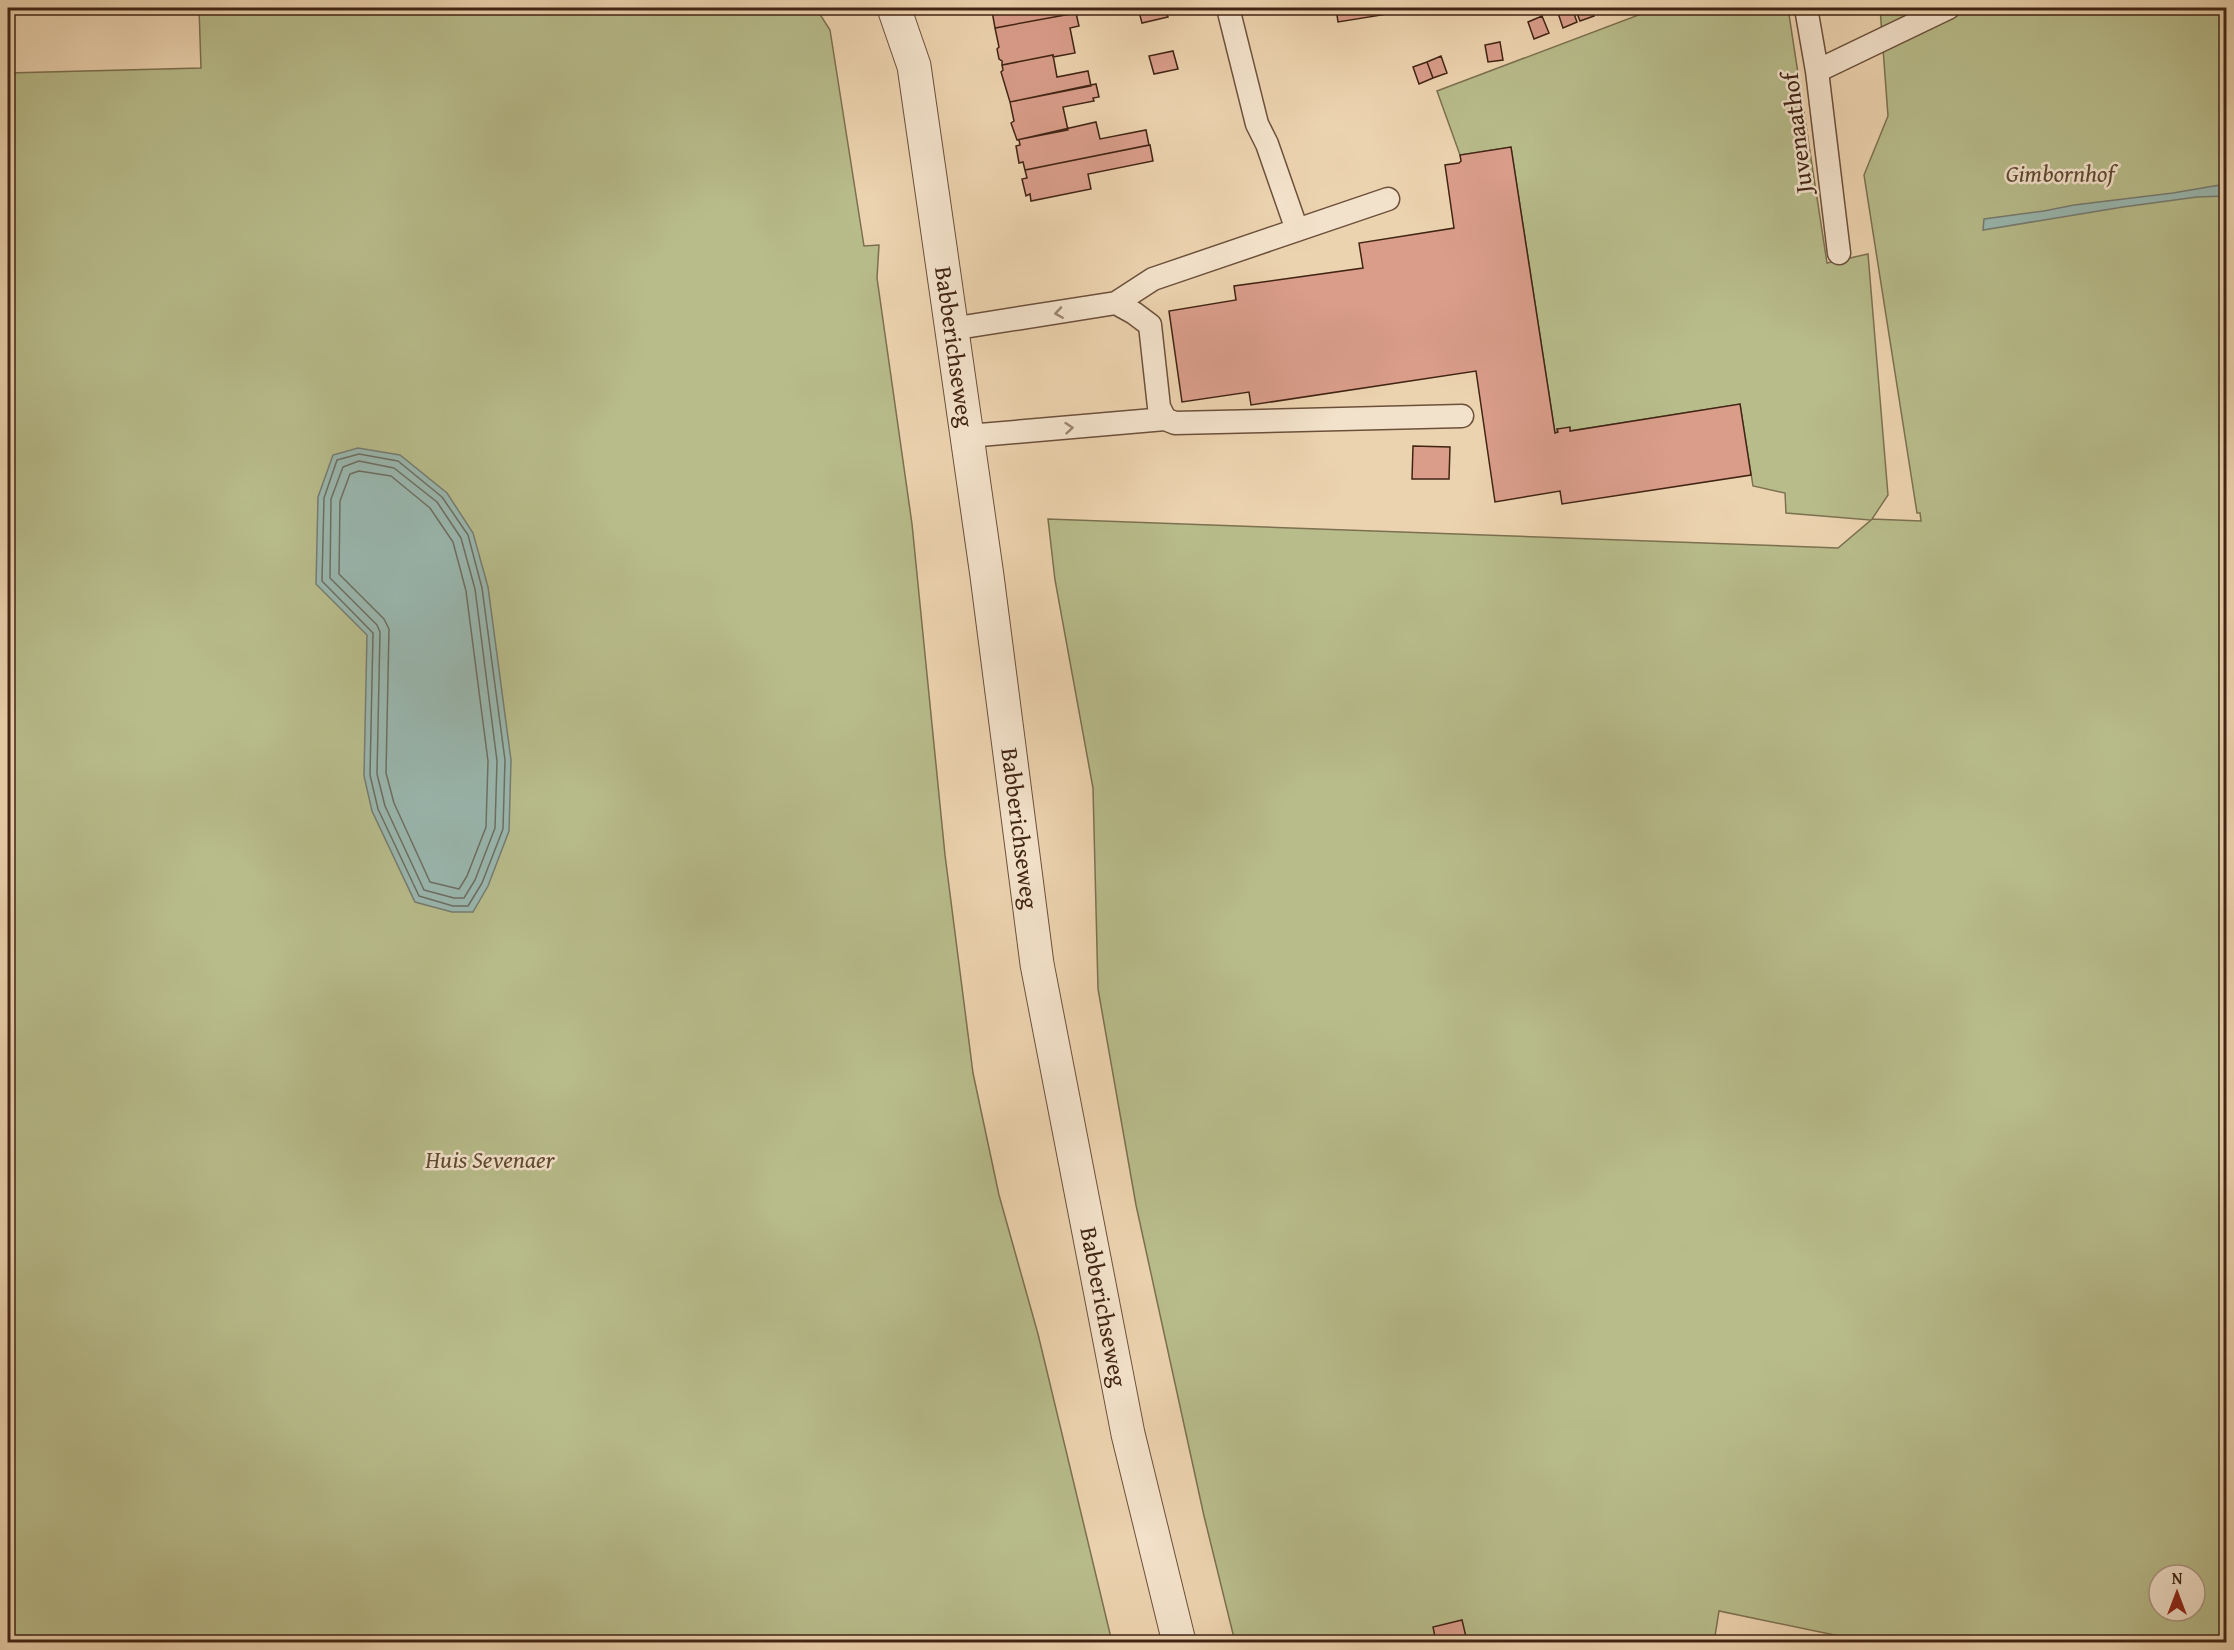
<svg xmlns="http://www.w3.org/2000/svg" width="2234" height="1650" viewBox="0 0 2234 1650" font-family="'Gentium Book Plus',serif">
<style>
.green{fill:#b8bc8b;stroke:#7c7050;stroke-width:1.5;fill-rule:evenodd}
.water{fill:#99b7af;stroke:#767c71;stroke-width:1.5}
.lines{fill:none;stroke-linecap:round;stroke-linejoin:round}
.shore{stroke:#6d6e62;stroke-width:1.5}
.building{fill:#d99d8a;stroke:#412414;stroke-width:1.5}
.lane-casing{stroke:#6c503b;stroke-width:25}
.street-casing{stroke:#6c503b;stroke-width:35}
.lane{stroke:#f3e2cb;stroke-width:22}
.street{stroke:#f3e2cb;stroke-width:33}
.oneway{stroke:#9a8370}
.labels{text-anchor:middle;stroke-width:5;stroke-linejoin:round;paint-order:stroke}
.street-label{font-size:24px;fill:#412414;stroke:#f3e2cb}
.park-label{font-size:24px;font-style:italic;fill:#5f4a32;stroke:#f3e2cb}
</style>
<rect width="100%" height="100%" fill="#ecd3af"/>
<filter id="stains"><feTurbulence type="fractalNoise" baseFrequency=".00333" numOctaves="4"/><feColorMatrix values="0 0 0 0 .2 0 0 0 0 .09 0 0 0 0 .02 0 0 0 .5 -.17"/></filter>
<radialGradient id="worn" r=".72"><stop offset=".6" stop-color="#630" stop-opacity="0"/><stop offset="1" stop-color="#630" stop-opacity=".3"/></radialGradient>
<!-- green -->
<path class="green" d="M 199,8 L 816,8 L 830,30 L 864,246 L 879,245 L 877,278 L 912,524 L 945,855 L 973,1073 L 999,1195 L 1038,1334 L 1112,1642 L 8,1642 L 8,73 L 201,68 Z
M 1657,8 L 1788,8 L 1827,263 L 1868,254 L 1888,495 L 1872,519 L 1921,521 L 1920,513 L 1917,513 L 1864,175 L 1888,116 L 1880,8 L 2226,8 L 2226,1642 L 1868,1642 L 1719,1611 L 1714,1642 L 1235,1642 L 1204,1516 L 1136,1205 L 1098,989 L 1093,788 L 1055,580 L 1048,519 L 1838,548 L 1871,520 L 1786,513 L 1785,493 L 1753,486 L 1740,404 L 1570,431 L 1557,429 L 1558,432 L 1555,433 L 1511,147 L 1460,155 L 1437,91 ZM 2159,1575 L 2195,1575 L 2195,1611 L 2159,1611 Z"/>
<!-- water -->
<path class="water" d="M 2226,184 L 2226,196 L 2197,197 L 2123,207 L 1983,230 L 1984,219 L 2044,211 L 2074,205 L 2173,193 Z
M 358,448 L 400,455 L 447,493 L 473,533 L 488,587 L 511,760 L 509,831 L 488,886 L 473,912 L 452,912 L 415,902 L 372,811 L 364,776 L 367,635 L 316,584 L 318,497 L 333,455 Z"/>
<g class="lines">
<!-- shore -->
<path class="shore" d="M 359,454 L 398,461 L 442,497 L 468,535 L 482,588 L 505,760 L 503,829 L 482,883 L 468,906 L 453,906 L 419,896 L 378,809 L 370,775 L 373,633 L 322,581 L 324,498 L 337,460 Z
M 359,461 L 394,468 L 437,502 L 461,538 L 475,589 L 497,761 L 495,828 L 475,880 L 464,898 L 454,898 L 424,890 L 385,806 L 377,774 L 380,632 L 377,625 L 330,578 L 331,499 L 343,467 Z
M 359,471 L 391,476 L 430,508 L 453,542 L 466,591 L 488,761 L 486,827 L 467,876 L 459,889 L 430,882 L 394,803 L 386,773 L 389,629 L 384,619 L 339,574 L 340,501 L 350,474 Z"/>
</g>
<!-- building -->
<path class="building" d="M 988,8 L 1075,8 L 1076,13 L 995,28 L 992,11 Z
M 1138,8 L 1165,8 L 1168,17 L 1142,23 Z
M 1336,8 L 1387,8 L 1388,14 L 1338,22 Z
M 1387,8 L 1419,8 L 1419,9 L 1388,14 Z
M 1564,8 L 1572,8 L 1577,22 L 1563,28 L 1557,10 Z
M 1575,8 L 1591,8 L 1594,16 L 1580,21 Z
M 1076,13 L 1079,26 L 1070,28 L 1075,53 L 1053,57 L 1053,55 L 1002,65 L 1002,61 L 999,59 L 997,49 L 999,47 L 995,28 Z
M 1542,16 L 1549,33 L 1534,39 L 1528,22 Z
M 1500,42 L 1503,60 L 1488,62 L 1485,45 Z
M 1173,51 L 1178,69 L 1154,74 L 1149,56 Z
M 1053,55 L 1057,77 L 1088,71 L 1091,86 L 1010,102 L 1001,72 L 1003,70 L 1002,65 Z
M 1441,56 L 1447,73 L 1433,78 L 1427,62 Z
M 1427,62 L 1433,78 L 1419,84 L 1413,67 Z
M 1096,84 L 1099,97 L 1093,98 L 1094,101 L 1063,107 L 1068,130 L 1017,140 L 1011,123 L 1014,121 L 1010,102 Z
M 1096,122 L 1100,139 L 1146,130 L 1149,145 L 1025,170 L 1023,162 L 1019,163 L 1016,146 L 1020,145 L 1019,140 L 1017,140 Z
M 1150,145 L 1153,161 L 1088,174 L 1091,189 L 1031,201 L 1030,194 L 1026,196 L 1022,179 L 1027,178 L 1025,170 Z
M 1511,147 L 1555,433 L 1558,432 L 1557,429 L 1570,427 L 1570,431 L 1740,404 L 1751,475 L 1562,504 L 1560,491 L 1495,502 L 1476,371 L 1251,405 L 1249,392 L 1182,402 L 1169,311 L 1236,300 L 1234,286 L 1363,268 L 1359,243 L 1454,228 L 1445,165 L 1459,163 L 1461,161 L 1460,155 Z
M 1413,446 L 1450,447 L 1449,479 L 1412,479 Z
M 1462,1620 L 1467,1641 L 1436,1642 L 1433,1627 Z"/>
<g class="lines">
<defs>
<path id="lane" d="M 1228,8 L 1257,124 L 1267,144 L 1297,230
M 1806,8 L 1817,71 L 1839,253
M 1817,71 L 1948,8
M 1116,303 L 1134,313 L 1150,325 L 1159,407 L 1165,419 L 1175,423 L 1462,416
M 951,329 L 1116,303 L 1153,279 L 1388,199
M 968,436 L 1165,419"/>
<g id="street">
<path id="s1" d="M 894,8 L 914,66 L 934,205 L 987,576 L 1037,964 L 1128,1434 L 1179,1642"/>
</g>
</defs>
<!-- lane casing -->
<use href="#lane" class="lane-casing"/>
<!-- street casing -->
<use href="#street" class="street-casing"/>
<!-- lane -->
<use href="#lane" class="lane"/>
<!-- street -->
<use href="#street" class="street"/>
</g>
<!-- one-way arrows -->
<defs><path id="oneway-chevron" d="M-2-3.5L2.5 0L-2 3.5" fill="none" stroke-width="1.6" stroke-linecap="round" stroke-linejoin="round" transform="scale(1.5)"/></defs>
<g class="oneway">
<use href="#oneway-chevron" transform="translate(1059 313) rotate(171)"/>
<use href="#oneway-chevron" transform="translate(1069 428) rotate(-5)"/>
</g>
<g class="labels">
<!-- street labels -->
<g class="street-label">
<text transform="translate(1797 133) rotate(-97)" y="8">Juvenaathof</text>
<text dy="8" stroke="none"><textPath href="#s1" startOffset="345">Babberichseweg</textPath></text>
<text dy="8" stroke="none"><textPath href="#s1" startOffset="831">Babberichseweg</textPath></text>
<text dy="8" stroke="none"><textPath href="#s1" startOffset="1317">Babberichseweg</textPath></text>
</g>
<!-- park labels -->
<g class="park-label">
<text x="2060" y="182">Gimbornhof</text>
<text x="490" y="1168">Huis Sevenaer</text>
</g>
</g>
<!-- margin -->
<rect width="2234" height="1650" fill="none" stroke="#ecd3af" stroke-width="30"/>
<rect x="9" y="9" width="2216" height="1632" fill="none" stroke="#412414" stroke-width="3"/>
<rect x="15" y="15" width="2204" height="1620" fill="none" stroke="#412414" stroke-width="1.5"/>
<!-- north arrow -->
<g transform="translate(2177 1593)"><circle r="28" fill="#f3e2cb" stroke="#ac9682" stroke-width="1.5"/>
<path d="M0-4.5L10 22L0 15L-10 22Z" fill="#8f2418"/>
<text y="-9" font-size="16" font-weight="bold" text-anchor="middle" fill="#412414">N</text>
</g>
<rect width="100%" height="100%" filter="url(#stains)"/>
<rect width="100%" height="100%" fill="url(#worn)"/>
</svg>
